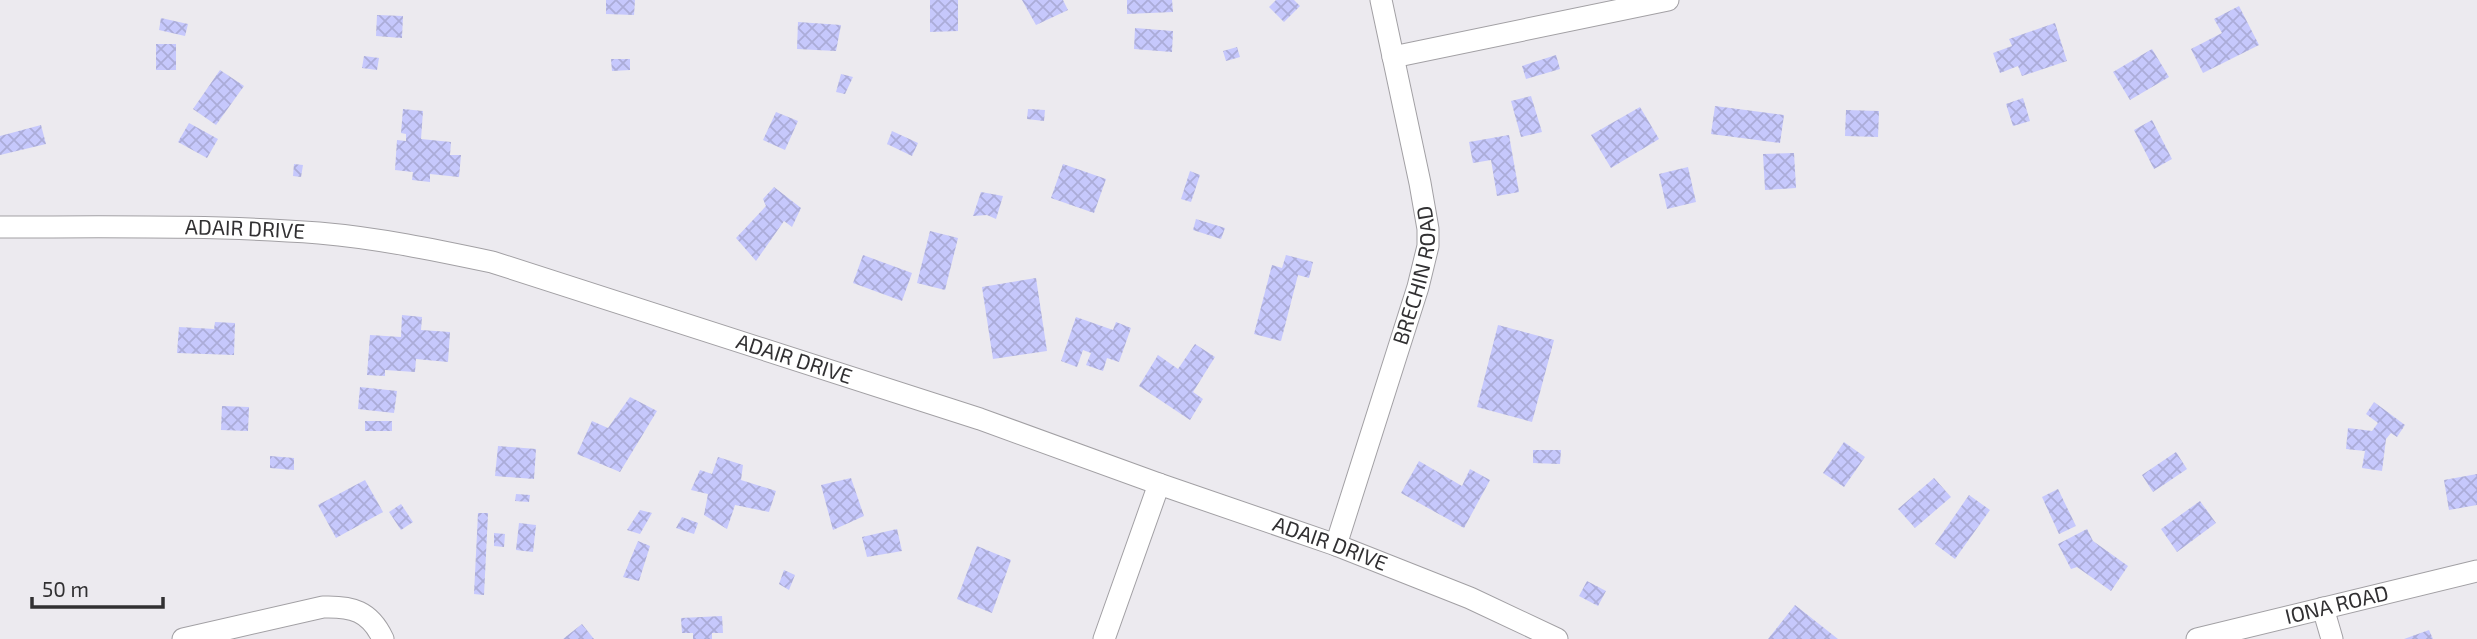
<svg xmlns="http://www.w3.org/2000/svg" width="2477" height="639" viewBox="0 0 2477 639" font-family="'Exo 2',sans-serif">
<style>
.building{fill:url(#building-cross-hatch)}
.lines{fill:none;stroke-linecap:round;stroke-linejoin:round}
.minor-casing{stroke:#a2a0a4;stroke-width:23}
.minor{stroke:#fff;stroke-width:21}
.labels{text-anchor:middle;stroke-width:6;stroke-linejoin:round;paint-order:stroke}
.street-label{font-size:21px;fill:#313032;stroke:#eceaef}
</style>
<defs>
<pattern id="building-cross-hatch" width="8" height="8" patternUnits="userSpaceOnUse" patternTransform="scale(1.75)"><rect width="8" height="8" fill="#c6c8fc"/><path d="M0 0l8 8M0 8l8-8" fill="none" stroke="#abacd8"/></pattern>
</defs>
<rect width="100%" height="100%" fill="#eceaef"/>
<!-- building -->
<path class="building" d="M 606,0 L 635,0 L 634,15 L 606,14 Z
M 930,0 L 958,0 L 958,31 L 930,32 Z
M 1022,0 L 1063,0 L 1068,10 L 1036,25 Z
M 1127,0 L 1172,0 L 1173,12 L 1127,14 Z
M 1276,0 L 1294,0 L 1300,6 L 1284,22 L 1269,7 Z
M 2239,6 L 2259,45 L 2203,73 L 2191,49 L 2222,33 L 2214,19 Z
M 377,15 L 403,16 L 402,38 L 376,36 Z
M 161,18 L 188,24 L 185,36 L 159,30 Z
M 798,22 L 841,25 L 836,51 L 797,49 Z
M 2055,23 L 2067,61 L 2022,76 L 2018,66 L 2000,73 L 1993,53 L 2012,46 L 2009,39 Z
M 1135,28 L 1173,31 L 1172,52 L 1134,49 Z
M 156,44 L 176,44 L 176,70 L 156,70 Z
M 1237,47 L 1240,57 L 1226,61 L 1223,51 Z
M 2152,49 L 2169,77 L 2130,100 L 2113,72 Z
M 1556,55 L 1560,69 L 1526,79 L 1522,66 Z
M 364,56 L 379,58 L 377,70 L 362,68 Z
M 611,59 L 630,59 L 630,70 L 612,71 Z
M 220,70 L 244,86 L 216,125 L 193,109 Z
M 841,74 L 853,77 L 845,94 L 836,92 Z
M 1531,96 L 1542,132 L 1521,137 L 1511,101 Z
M 2023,98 L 2030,121 L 2013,126 L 2006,104 Z
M 1715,106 L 1784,115 L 1780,143 L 1711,134 Z
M 1640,107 L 1659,139 L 1611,168 L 1591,135 Z
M 403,109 L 423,111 L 421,139 L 451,142 L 450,155 L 461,155 L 459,177 L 430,174 L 430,182 L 412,180 L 413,172 L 395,170 L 397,140 L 406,141 L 406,134 L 401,133 Z
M 1028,109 L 1045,110 L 1044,121 L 1027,119 Z
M 1846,110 L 1879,111 L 1878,137 L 1845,136 Z
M 776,112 L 798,121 L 785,150 L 763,140 Z
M 2152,120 L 2172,159 L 2154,169 L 2134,130 Z
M 189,123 L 218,139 L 207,158 L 178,142 Z
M 41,125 L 46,144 L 0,155 L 0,136 Z
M 892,131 L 918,143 L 912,156 L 887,144 Z
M 1509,135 L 1519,192 L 1497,196 L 1491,160 L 1473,163 L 1469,142 Z
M 1794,153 L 1796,188 L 1765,190 L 1763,154 Z
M 294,164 L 303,165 L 301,177 L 293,176 Z
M 1063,164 L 1106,179 L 1094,213 L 1051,198 Z
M 1688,167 L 1696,202 L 1667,209 L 1659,174 Z
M 1190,171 L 1200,175 L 1191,202 L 1181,199 Z
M 774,187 L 801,208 L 792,227 L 784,221 L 756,261 L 736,238 L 766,206 L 763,199 Z
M 981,192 L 1003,196 L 996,219 L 987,215 L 973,216 Z
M 1196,219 L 1225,228 L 1221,239 L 1193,230 Z
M 930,231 L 958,238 L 945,290 L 917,283 Z
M 863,255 L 912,273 L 902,301 L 853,283 Z
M 1286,255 L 1313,262 L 1309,278 L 1298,275 L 1281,341 L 1254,334 L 1272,265 L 1282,268 Z
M 1036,278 L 1047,351 L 993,359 L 982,287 Z
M 402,315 L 422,317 L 421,330 L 450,332 L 448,362 L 416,359 L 415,372 L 385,370 L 385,376 L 367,375 L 370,335 L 401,337 Z
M 1076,317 L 1113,330 L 1116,322 L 1131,328 L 1119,362 L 1107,358 L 1103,371 L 1086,365 L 1091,353 L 1083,350 L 1077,367 L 1061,361 Z
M 215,322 L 235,323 L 234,355 L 177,353 L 179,327 L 214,329 Z
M 1498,325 L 1554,340 L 1532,422 L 1477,407 Z
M 1195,344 L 1215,357 L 1193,392 L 1203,399 L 1190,420 L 1139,386 L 1158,355 L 1178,369 Z
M 360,387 L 397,391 L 394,413 L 358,409 Z
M 630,397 L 657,411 L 620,472 L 577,454 L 592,421 L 608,428 Z
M 2374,402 L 2405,425 L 2397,437 L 2391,433 L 2386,439 L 2382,471 L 2362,468 L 2365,451 L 2346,449 L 2348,428 L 2372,431 L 2378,423 L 2366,414 Z
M 222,406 L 249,407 L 248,431 L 221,430 Z
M 365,421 L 392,421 L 392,431 L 365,431 Z
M 1844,442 L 1865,457 L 1844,487 L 1823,473 Z
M 498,446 L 536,449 L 534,479 L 495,476 Z
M 1533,450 L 1561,450 L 1560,464 L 1533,463 Z
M 2176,452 L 2187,469 L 2153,492 L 2142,475 Z
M 270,456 L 294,458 L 294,470 L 270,468 Z
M 718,457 L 743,465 L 741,480 L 776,491 L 769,512 L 735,505 L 727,529 L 704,515 L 708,494 L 691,490 L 700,470 L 712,474 Z
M 1419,461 L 1462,486 L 1470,469 L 1490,480 L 1464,528 L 1401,493 Z
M 2477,474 L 2477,505 L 2449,510 L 2444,480 Z
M 851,478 L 864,516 L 833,530 L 821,485 Z
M 1934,478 L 1951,497 L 1915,528 L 1898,509 Z
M 365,480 L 383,512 L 336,538 L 318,505 Z
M 2058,489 L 2076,526 L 2059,534 L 2042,497 Z
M 516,494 L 530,495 L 529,502 L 515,501 Z
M 1969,495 L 1990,510 L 1955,559 L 1935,544 Z
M 2200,501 L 2216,523 L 2177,552 L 2161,529 Z
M 401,504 L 413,522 L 401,530 L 389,512 Z
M 640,510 L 652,513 L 640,534 L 627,530 Z
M 478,513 L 488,513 L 484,595 L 474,594 Z
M 682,517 L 698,523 L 694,534 L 676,528 Z
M 519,523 L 536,525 L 533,552 L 516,550 Z
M 897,529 L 902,551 L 867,557 L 862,537 Z
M 2087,529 L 2093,541 L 2128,566 L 2111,591 L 2077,567 L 2071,569 L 2058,544 Z
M 494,533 L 505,534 L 504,547 L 494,546 Z
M 638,541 L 650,546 L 639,581 L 623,577 Z
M 977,546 L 1011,560 L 992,613 L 957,599 Z
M 784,570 L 795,575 L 789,590 L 779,584 Z
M 1587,581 L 1606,591 L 1598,606 L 1579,596 Z
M 1795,605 L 1838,639 L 1768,639 Z
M 722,616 L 723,633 L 712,633 L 712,639 L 693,639 L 693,633 L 682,633 L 681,618 Z
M 582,624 L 594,639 L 563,639 Z
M 2429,630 L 2433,639 L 2404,639 Z"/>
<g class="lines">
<defs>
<g id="minor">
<path d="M 1393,57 L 1668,0"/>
<path id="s1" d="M 0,227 C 106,227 213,225 319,233 C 378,238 435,250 492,262 L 980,419 L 1159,484 L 1336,545 L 1470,598 L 1557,639"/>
<path id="s2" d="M 1336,545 L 1418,287 L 1428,246 L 1428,229 L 1420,183 L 1381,0"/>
<path d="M 2323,608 L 2332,639"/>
<path d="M 183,639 L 323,607 C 352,606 370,611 383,639"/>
<path d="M 1104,639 L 1159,484"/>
<path id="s3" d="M 2197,639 L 2477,571"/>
</g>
</defs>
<!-- minor casing -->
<use href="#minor" class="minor-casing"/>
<!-- minor -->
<use href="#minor" class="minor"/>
</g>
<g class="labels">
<!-- street labels -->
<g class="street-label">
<text dy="7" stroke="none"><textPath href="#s1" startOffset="245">ADAIR DRIVE</textPath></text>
<text dy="7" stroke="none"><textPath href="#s2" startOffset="282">BRECHIN ROAD</textPath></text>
<text dy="7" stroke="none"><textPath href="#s1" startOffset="812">ADAIR DRIVE</textPath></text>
<text dy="7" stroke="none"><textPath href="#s1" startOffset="1379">ADAIR DRIVE</textPath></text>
<text dy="7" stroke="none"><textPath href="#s3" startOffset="144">IONA ROAD</textPath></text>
</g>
</g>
<!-- scale -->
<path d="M32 597v10h131v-10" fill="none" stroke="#313032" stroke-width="3.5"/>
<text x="42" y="597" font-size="21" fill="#313032" stroke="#eceaef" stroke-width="5" paint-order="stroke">50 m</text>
</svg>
